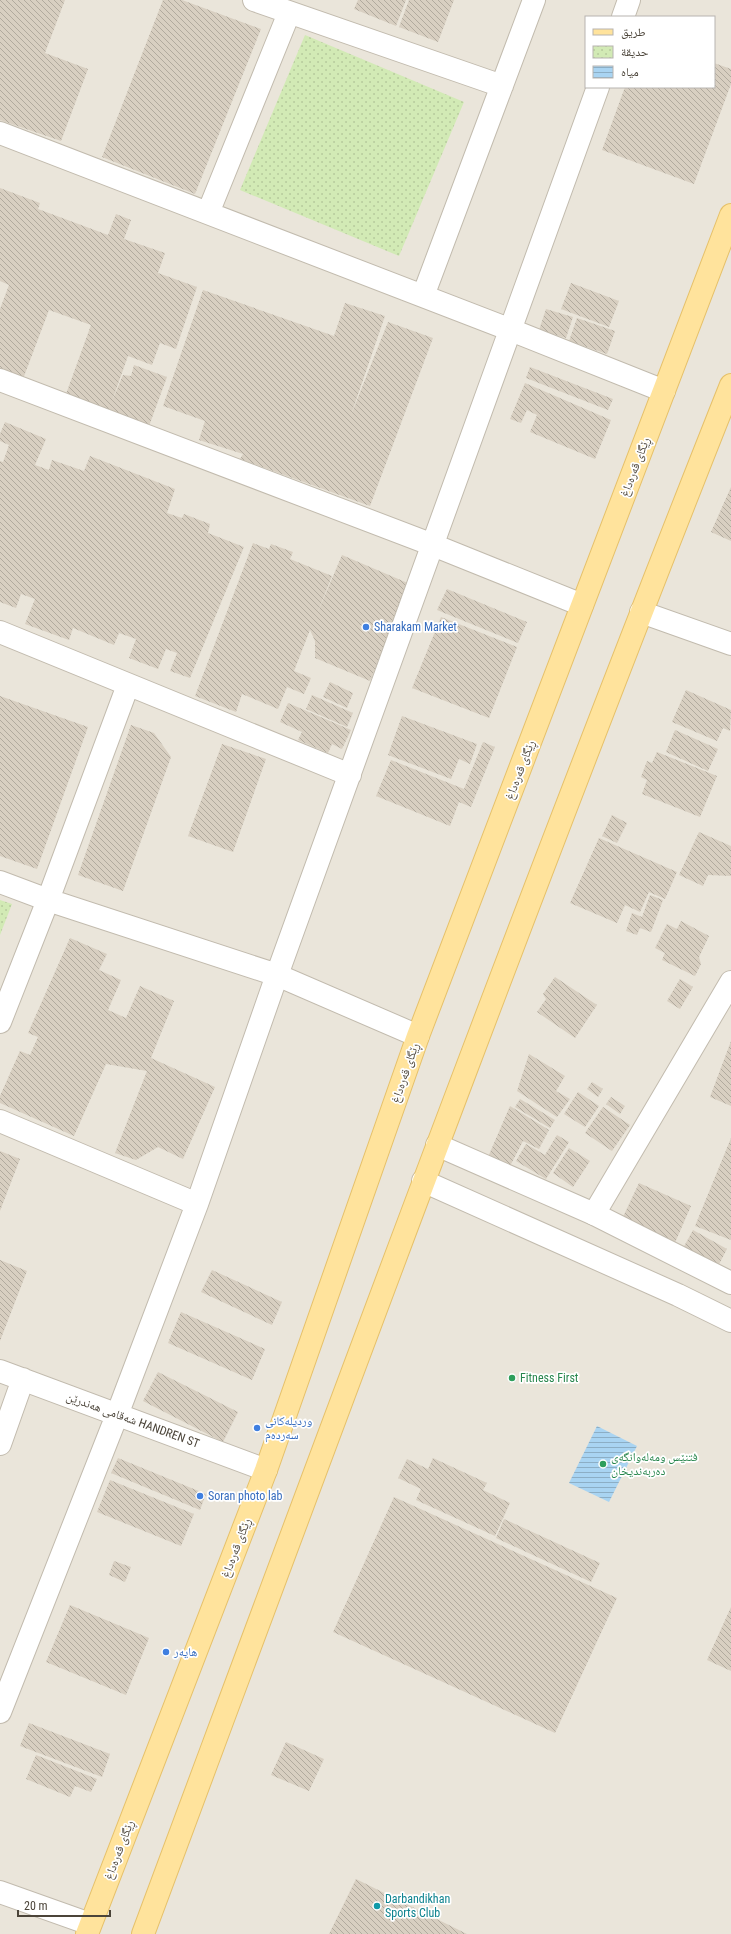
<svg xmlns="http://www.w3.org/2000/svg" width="731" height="1934" viewBox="0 0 731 1934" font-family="'Roboto Condensed','Noto Naskh Arabic',sans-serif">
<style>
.residential{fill:#eae5da;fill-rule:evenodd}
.park{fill:url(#park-dots)}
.water{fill:url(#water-rules)}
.building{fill:url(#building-back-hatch)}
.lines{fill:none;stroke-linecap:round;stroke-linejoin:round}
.minor-casing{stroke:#c2bbae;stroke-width:24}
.tertiary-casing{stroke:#c2bbae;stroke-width:24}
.primary-casing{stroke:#e6c16a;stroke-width:24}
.minor{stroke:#fff;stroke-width:22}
.tertiary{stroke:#fff;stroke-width:22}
.primary{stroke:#ffe39c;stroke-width:22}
.shop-dot{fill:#3f7fe0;stroke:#fff;stroke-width:1.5}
.leisure-dot{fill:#2e9e5b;stroke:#fff;stroke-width:1.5}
.culture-dot{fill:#0f9aa8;stroke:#fff;stroke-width:1.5}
.labels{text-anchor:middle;stroke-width:3.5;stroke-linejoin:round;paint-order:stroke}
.street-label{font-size:12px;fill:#4b4439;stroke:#fff}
.shop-label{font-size:12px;fill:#366cbe;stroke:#fff;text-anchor:start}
.leisure-label{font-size:12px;fill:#27864d;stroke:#fff;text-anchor:start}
.culture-label{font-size:12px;fill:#0d838f;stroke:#fff;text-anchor:start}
</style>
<defs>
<pattern id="park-dots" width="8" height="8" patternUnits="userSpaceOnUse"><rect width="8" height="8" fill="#d2eab5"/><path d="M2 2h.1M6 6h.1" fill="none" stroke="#b6ca9c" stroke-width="1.8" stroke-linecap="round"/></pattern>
<pattern id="water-rules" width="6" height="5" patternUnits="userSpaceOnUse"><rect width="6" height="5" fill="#a9d4f2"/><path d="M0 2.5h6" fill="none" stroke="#8caec5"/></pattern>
<pattern id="building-back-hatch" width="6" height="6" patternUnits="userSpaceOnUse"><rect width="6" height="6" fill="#d8cfc1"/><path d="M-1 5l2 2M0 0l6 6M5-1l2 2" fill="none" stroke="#b1aa9e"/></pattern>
</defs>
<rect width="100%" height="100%" fill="#f6f3ec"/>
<!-- residential -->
<path class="residential" d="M 0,0 L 731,0 L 731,1934 L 0,1934 ZM 586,17 L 714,17 L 714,87 L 586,87 Z"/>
<!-- park -->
<path class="park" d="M 305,35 L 464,102 L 399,256 L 240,190 Z
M 0,900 L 12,904 L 0,935 Z"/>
<!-- water -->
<path class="water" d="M 597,1426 L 637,1446 L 609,1502 L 569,1483 Z"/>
<!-- building -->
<path class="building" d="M 0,0 L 65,0 L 45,53 L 88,69 L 61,141 L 0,120 Z
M 163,0 L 182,0 L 261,29 L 195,194 L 102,157 Z
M 358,0 L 406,0 L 396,26 L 354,9 Z
M 409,0 L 454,0 L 438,42 L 399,27 Z
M 714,63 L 731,69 L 731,84 L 694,184 L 602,150 L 625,87 L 714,87 Z
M 0,188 L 40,203 L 38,209 L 108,235 L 116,214 L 131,220 L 124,239 L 165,253 L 158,273 L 197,287 L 176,349 L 160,343 L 152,365 L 128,356 L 112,401 L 123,375 L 131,376 L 134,365 L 167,377 L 149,426 L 66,394 L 91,325 L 49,310 L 23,379 L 0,371 L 0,309 L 9,285 L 0,281 Z
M 571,283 L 619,301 L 609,327 L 561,309 Z
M 203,290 L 334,336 L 345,303 L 385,316 L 351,415 L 388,322 L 433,338 L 370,506 L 240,459 L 243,454 L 199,440 L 205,421 L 163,406 Z
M 546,309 L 573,317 L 566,338 L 539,330 Z
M 577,318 L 615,331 L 607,354 L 569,341 Z
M 530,367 L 613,399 L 608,410 L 526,378 Z
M 525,383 L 611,420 L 595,459 L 530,432 L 537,415 L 527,410 L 521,423 L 510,419 Z
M 5,422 L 46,439 L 35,465 L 49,470 L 52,460 L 84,471 L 90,456 L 175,489 L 167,513 L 182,518 L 184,514 L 210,524 L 208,533 L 244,547 L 190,678 L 170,671 L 177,653 L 166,649 L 158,669 L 129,658 L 136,639 L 119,633 L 114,645 L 73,628 L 69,640 L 25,624 L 35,599 L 21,594 L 16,608 L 0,602 L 0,461 L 3,462 L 9,445 L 0,441 L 0,434 Z
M 731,487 L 731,541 L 711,532 Z
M 253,543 L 269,549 L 271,544 L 293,552 L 290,559 L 332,576 L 317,614 L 342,555 L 410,584 L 370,681 L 315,658 L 315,641 L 310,630 L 294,671 L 311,678 L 304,694 L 287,687 L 278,709 L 242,694 L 236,712 L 195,696 Z
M 447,589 L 527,622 L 518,643 L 437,610 Z
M 441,617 L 517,647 L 489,718 L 412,688 Z
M 330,682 L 353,693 L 347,708 L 323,697 Z
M 686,690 L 731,710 L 730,731 L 723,728 L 717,741 L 672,722 Z
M 312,695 L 353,713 L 347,727 L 306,709 Z
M 0,696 L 88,727 L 37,869 L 0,856 Z
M 288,703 L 351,730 L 342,749 L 332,744 L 328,753 L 298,740 L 302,732 L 280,722 Z
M 402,716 L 477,744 L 470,764 L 459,759 L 451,779 L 388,755 Z
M 131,725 L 154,733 L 171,757 L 123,891 L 78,875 Z
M 675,730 L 718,749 L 708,771 L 666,752 Z
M 483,742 L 495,747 L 471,807 L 459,802 L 450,826 L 376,796 L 391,760 L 464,789 Z
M 222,744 L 266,759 L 233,852 L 188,836 Z
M 657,752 L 717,776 L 700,817 L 642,794 L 647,780 L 641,777 L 647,761 L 652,763 Z
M 612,815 L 627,823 L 617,843 L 602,836 Z
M 699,832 L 731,846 L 731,876 L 708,875 L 703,886 L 679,875 Z
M 599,838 L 677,872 L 665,899 L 649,892 L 640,912 L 625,905 L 617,923 L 570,903 Z
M 650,895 L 663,900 L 651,932 L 640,928 L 637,935 L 626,931 L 632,913 L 642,917 Z
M 681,921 L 709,936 L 699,957 L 701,964 L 695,976 L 662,960 L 665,953 L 655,948 L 667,924 L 677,929 Z
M 70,938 L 107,954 L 99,970 L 121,980 L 108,1010 L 126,1018 L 140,986 L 174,1001 L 151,1058 L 215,1087 L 183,1159 L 158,1147 L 136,1160 L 115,1153 L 147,1071 L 106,1064 L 74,1136 L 0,1103 L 0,1096 L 20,1051 L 30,1055 L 38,1037 L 28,1033 Z
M 555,977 L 597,1005 L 575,1038 L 537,1012 L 546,999 L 543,994 Z
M 680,979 L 693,987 L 680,1009 L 667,1001 Z
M 731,1041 L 731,1106 L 710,1097 Z
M 529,1054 L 565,1076 L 556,1091 L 570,1099 L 557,1117 L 517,1091 Z
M 592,1082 L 603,1089 L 598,1097 L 587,1089 Z
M 578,1092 L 599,1106 L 585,1127 L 564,1114 Z
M 611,1097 L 625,1106 L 620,1114 L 606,1104 Z
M 520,1099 L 555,1120 L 550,1128 L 515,1107 Z
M 510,1106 L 549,1130 L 539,1149 L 523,1141 L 509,1168 L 488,1157 Z
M 603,1107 L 630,1125 L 612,1151 L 585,1133 Z
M 557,1135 L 569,1142 L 546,1179 L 516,1161 L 526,1144 L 545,1155 Z
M 731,1138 L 731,1240 L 695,1226 Z
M 569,1148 L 590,1161 L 573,1187 L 553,1173 Z
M 0,1151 L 20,1159 L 0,1211 Z
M 639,1183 L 691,1206 L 674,1245 L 621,1221 Z
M 693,1230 L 727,1249 L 717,1268 L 682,1250 Z
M 0,1260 L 27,1271 L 0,1341 Z
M 212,1270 L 282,1302 L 272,1325 L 201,1292 Z
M 181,1312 L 265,1349 L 252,1380 L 168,1343 Z
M 158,1372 L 238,1412 L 223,1442 L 143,1401 Z
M 118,1458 L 206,1494 L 200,1510 L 111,1473 Z
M 433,1458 L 487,1483 L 483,1490 L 510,1503 L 495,1536 L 416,1500 L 421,1489 L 398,1478 L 407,1459 L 428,1469 Z
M 110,1480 L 194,1514 L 181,1546 L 97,1512 Z
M 394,1497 L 617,1598 L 555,1733 L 333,1632 Z
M 504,1519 L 600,1563 L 591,1582 L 496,1538 Z
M 114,1561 L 131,1567 L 125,1582 L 109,1575 Z
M 70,1605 L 149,1638 L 126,1695 L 46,1662 Z
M 731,1607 L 731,1671 L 707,1660 Z
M 29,1723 L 110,1754 L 102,1777 L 20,1746 Z
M 286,1742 L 324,1759 L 309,1791 L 271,1775 Z
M 36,1755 L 97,1779 L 91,1792 L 75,1786 L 70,1797 L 26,1779 Z
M 356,1879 L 467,1934 L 329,1934 Z"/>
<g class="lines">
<defs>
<path id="minor" d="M 254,0 L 502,86
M 623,17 L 629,0
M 0,133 L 511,330 L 664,391
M 208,213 L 289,13
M 423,296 L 534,0
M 0,380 L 433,545 L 582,605
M 641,612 L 731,644
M 0,632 L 350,775
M 0,882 L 48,900 L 277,975 L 418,1036
M 0,1022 L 48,900 L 128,685
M 0,1121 L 197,1204
M 594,1214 L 731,982
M 0,1371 L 266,1470
M 0,1444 L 23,1379
M 0,1712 L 117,1415 L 197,1204 L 277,975 L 598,87
M 0,1892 L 90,1924"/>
<path id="tertiary" d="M 437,1145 L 594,1214 L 731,1283
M 423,1181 L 678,1295 L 731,1321"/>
<path id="primary" d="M 87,1934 L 266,1470 L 418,1036 L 731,215
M 143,1934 C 336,1416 527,898 731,385"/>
</defs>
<!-- minor casing -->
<use href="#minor" class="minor-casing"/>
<!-- tertiary casing -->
<use href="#tertiary" class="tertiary-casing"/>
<!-- primary casing -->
<use href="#primary" class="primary-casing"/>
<!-- minor -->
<use href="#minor" class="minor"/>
<!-- tertiary -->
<use href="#tertiary" class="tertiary"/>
<!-- primary -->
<use href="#primary" class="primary"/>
</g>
<!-- markers -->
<g class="shop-dot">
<circle cx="366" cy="627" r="4"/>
<circle cx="257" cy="1428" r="4"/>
<circle cx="200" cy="1496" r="4"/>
<circle cx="166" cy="1652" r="4"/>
</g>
<g class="leisure-dot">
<circle cx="512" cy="1378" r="4"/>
<circle cx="603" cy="1464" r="4"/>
</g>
<circle class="culture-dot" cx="377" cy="1906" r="4"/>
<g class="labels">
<!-- street labels -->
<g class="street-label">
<text transform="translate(635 467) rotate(-69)" y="4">ڕێگای قەرەداغ</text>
<text transform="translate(520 770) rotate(-69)" y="4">ڕێگای قەرەداغ</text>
<text transform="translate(405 1073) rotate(-71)" y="4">ڕێگای قەرەداغ</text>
<text transform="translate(133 1420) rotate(20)" y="4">شەقامی هەندرێن HANDREN ST</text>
<text transform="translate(236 1548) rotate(-69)" y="4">ڕێگای قەرەداغ</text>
<text transform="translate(119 1850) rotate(-69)" y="4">ڕێگای قەرەداغ</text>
</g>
<!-- shop labels -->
<g class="shop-label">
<text x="374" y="631">Sharakam Market</text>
<text x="265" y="1425">وردیلەکانی<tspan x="265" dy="14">سەردەم</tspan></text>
<text x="208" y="1500">Soran photo lab</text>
<text x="174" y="1656">هایەر</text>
</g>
<!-- leisure labels -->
<g class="leisure-label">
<text x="520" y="1382">Fitness First</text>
<text x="611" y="1461">فتنێس ومەلەوانگەی<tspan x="611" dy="14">دەربەندیخان</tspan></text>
</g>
<!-- culture labels -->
<g class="culture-label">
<text x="385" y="1903">Darbandikhan<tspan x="385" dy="14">Sports Club</tspan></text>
</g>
</g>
<!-- legend -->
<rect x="585" y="16" width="130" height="72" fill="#ffffff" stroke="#b7b4b0"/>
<rect x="593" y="29" width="20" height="6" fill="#ffe39c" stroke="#b7b4b0"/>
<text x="621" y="36" font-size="12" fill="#4b4439">طريق</text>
<rect x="593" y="46" width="20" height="12" fill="url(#park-dots)" stroke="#b7b4b0"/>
<text x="621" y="56" font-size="12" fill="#4b4439">حديقة</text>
<rect x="593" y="66" width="20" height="12" fill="url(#water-rules)" stroke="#b7b4b0"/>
<text x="621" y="76" font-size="12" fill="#4b4439">مياه</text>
<!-- scale -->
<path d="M18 1910v6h92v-6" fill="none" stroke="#4b4439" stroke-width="2"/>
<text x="24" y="1910" font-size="12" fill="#4b4439" stroke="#ffffff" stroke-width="3" paint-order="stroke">20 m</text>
</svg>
